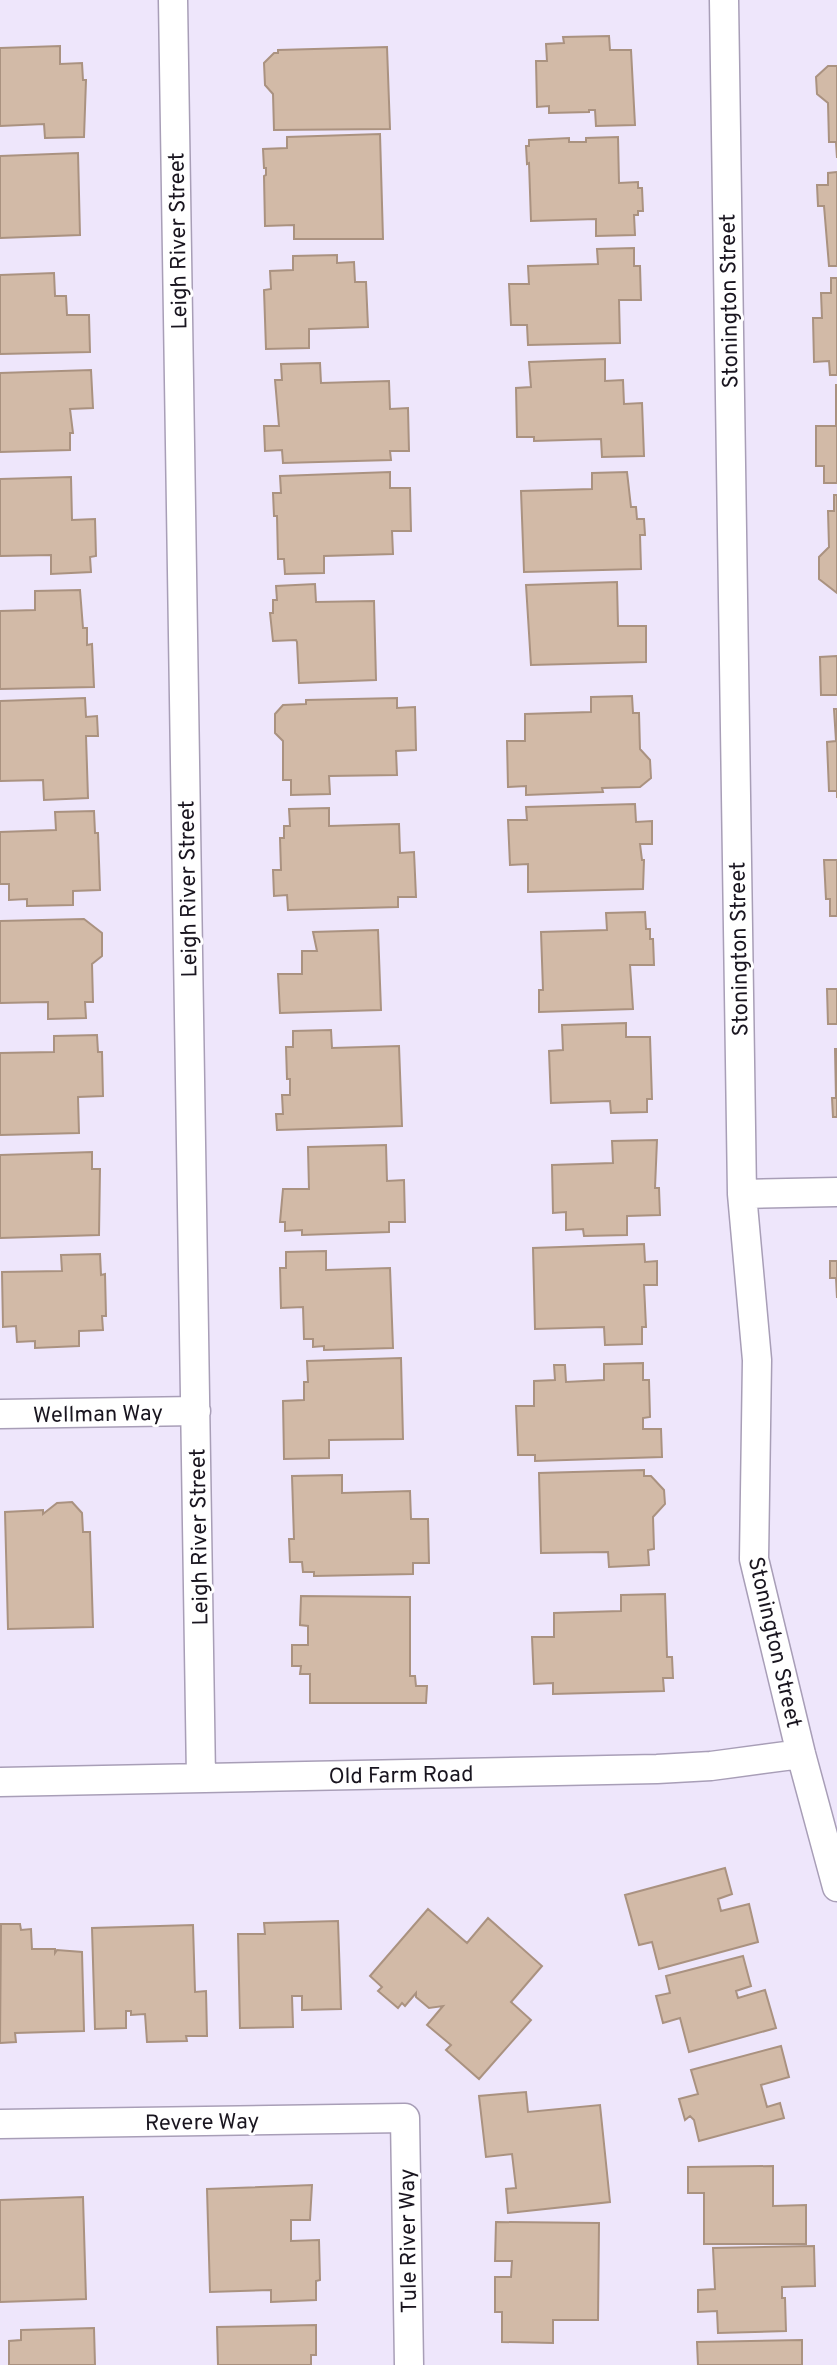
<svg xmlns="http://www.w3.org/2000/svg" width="837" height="2365" viewBox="0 0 837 2365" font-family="Overpass,sans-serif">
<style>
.building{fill:#d2baa7;stroke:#aa9280;stroke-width:2}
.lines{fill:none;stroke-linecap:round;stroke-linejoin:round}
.street-casing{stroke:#a89eb7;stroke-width:31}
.street{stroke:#fff;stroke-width:28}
.labels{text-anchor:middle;stroke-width:6;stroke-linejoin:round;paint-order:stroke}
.street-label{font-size:22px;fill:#19151f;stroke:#fff}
</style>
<rect width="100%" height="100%" fill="#eee6fb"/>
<!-- building -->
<path class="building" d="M 609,36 L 610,50 L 631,50 L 635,125 L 596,126 L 595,110 L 589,110 L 589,112 L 549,113 L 549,106 L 537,107 L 536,61 L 547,61 L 546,44 L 564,43 L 563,37 Z
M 60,46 L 60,64 L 82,63 L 83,80 L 86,80 L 84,137 L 45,138 L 44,124 L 0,126 L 0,48 Z
M 387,47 L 390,129 L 274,130 L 273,94 L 265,85 L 264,63 L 274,53 L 278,53 L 278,50 Z
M 828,66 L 837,66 L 837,158 L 836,142 L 829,142 L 828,103 L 817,94 L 816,77 Z
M 380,134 L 383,239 L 294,239 L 294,225 L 265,226 L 264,176 L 266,175 L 266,168 L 264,168 L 263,149 L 287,148 L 287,137 Z
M 618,137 L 619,183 L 638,182 L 638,188 L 642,188 L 643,211 L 638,211 L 638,215 L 634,215 L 635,235 L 596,236 L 596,219 L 531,221 L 529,163 L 527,164 L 526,146 L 529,146 L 529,140 L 569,138 L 569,142 L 586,142 L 586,138 Z
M 78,153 L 80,235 L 0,238 L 0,156 Z
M 837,172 L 837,266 L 829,266 L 824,206 L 818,206 L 817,185 L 828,185 L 828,173 Z
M 634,248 L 634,266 L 640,266 L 641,300 L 619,300 L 620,343 L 528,345 L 527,325 L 511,325 L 509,284 L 529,284 L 528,266 L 598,264 L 597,249 Z
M 337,255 L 337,263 L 354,262 L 355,282 L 366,282 L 368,327 L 309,329 L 309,348 L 266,349 L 264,290 L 271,289 L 270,271 L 293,270 L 293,256 Z
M 54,273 L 55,296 L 66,296 L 67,315 L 89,315 L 90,352 L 0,354 L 0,275 Z
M 831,278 L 837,278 L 837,375 L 830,375 L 829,361 L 814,362 L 813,318 L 822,318 L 821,293 L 831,293 Z
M 605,359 L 605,381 L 623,380 L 624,404 L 642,403 L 644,456 L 602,457 L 601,439 L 534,441 L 534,437 L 517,437 L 516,388 L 531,387 L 529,362 Z
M 320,363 L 321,383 L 389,381 L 390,409 L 408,408 L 409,451 L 390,451 L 391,460 L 283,463 L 282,450 L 265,451 L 264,426 L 279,426 L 275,380 L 282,380 L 281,364 Z
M 91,370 L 93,408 L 70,409 L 73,433 L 70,433 L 70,450 L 0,452 L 0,373 Z
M 836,385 L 837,385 L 837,483 L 824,483 L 824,466 L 816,466 L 816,426 L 836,426 Z
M 390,472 L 390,488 L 410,488 L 411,531 L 392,531 L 393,554 L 324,556 L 324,573 L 285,574 L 284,559 L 278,559 L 277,516 L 274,516 L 273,493 L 281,493 L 280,476 Z
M 627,472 L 631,507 L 636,507 L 637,519 L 644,519 L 645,535 L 640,535 L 641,569 L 524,572 L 521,491 L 592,489 L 592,473 Z
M 71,477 L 72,520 L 95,519 L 96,556 L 90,557 L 91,572 L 51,574 L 51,555 L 0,556 L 0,479 Z
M 834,495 L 837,495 L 837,593 L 819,579 L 819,557 L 829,547 L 828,511 L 834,511 Z
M 617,582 L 618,626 L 646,626 L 646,662 L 531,665 L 526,585 Z
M 315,584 L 316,602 L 374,601 L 376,680 L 299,683 L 297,642 L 296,640 L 273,641 L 270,613 L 273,613 L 273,600 L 277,600 L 276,586 Z
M 80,590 L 83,628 L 87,628 L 87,645 L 92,644 L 94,687 L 0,689 L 0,611 L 35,610 L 35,591 Z
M 837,656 L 837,695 L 821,695 L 820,657 Z
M 632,696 L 633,713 L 639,713 L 640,749 L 650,760 L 651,778 L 640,787 L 602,788 L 603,792 L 526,795 L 526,786 L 508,787 L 507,741 L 525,741 L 525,714 L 591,712 L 591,697 Z
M 85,698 L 86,717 L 97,716 L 98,736 L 86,736 L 88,798 L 44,800 L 43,780 L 0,781 L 0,701 Z
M 397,698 L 397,708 L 415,707 L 416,750 L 396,751 L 397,775 L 329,776 L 330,794 L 291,795 L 291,780 L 283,780 L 283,741 L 275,733 L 275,714 L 283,705 L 306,704 L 306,700 Z
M 834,709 L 837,709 L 837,798 L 837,791 L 829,791 L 827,742 L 836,741 Z
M 635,804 L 636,822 L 652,821 L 652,844 L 640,844 L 642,860 L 644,860 L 643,889 L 528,892 L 528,864 L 510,865 L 508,820 L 527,820 L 526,807 Z
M 329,808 L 329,826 L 399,824 L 400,853 L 414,852 L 416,897 L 398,897 L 398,907 L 288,910 L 287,895 L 274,896 L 273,870 L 281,870 L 280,838 L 284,838 L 284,826 L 290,826 L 289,809 Z
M 94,811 L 95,833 L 98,833 L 100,890 L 73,891 L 73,905 L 27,906 L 27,899 L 9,900 L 9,884 L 0,884 L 0,832 L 56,830 L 55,812 Z
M 824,860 L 837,860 L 837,916 L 830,916 L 830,899 L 826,899 Z
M 645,912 L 646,929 L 650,929 L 650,939 L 653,939 L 654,965 L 630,965 L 633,1009 L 539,1012 L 539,990 L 543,990 L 541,932 L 607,930 L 606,913 Z
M 84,919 L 102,933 L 102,956 L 92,964 L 93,1002 L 85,1002 L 86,1018 L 48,1019 L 48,1002 L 0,1003 L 0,921 Z
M 378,930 L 381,1010 L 280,1013 L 278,974 L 302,974 L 302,951 L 317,951 L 313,932 Z
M 827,989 L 837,989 L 837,1024 L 828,1024 Z
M 626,1023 L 626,1037 L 650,1037 L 652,1099 L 647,1099 L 647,1112 L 611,1113 L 610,1101 L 551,1103 L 549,1051 L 563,1050 L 562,1025 Z
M 331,1030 L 332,1048 L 399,1046 L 402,1126 L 277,1130 L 276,1114 L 283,1114 L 282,1095 L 290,1095 L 290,1079 L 287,1079 L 286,1047 L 293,1047 L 293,1031 Z
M 97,1035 L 98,1052 L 102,1052 L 103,1096 L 78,1097 L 79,1133 L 0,1135 L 0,1053 L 54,1052 L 54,1036 Z
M 835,1049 L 837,1049 L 837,1117 L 833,1117 L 832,1098 L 836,1098 Z
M 657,1140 L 655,1188 L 659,1188 L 660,1215 L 627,1216 L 627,1235 L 584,1236 L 583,1229 L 566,1230 L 566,1212 L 553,1213 L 552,1165 L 613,1163 L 612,1141 Z
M 386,1145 L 387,1181 L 404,1180 L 405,1222 L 389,1222 L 389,1232 L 302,1235 L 302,1230 L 285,1231 L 285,1222 L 280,1222 L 283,1189 L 309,1189 L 308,1147 Z
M 92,1152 L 92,1169 L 100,1169 L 99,1235 L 0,1238 L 0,1155 Z
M 644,1244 L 645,1262 L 657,1261 L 657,1285 L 644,1285 L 646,1327 L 642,1327 L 642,1344 L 605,1345 L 604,1327 L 535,1329 L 533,1248 Z
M 326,1251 L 326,1270 L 390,1268 L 393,1348 L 324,1350 L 324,1346 L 313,1347 L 313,1339 L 304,1339 L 303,1307 L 281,1308 L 280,1268 L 286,1268 L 286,1252 Z
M 100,1254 L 101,1275 L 105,1274 L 106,1316 L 102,1316 L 103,1330 L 79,1331 L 79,1346 L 35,1348 L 35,1341 L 17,1342 L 16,1326 L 3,1327 L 2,1272 L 62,1271 L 61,1255 Z
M 830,1261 L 837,1261 L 837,1298 L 836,1278 L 830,1278 Z
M 401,1358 L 403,1439 L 329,1440 L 329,1458 L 284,1459 L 283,1401 L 304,1400 L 304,1382 L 308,1382 L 307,1361 Z
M 643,1363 L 643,1380 L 649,1380 L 650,1417 L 643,1418 L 643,1429 L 661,1429 L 662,1457 L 535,1461 L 535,1455 L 518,1455 L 516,1406 L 534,1406 L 534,1381 L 555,1380 L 554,1365 L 565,1365 L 566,1382 L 604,1380 L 604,1364 Z
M 644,1470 L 644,1476 L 651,1476 L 664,1490 L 665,1504 L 653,1517 L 654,1549 L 648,1550 L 649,1565 L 609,1567 L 608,1552 L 541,1553 L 539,1473 Z
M 342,1475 L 342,1493 L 410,1491 L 411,1519 L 428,1519 L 429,1563 L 413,1563 L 413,1574 L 314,1576 L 314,1572 L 303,1572 L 302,1562 L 290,1562 L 289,1539 L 294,1539 L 292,1476 Z
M 72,1502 L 82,1513 L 83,1532 L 90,1532 L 93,1627 L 8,1629 L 5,1512 L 43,1510 L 43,1514 L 57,1503 Z
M 665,1594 L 667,1657 L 672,1657 L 673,1678 L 663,1678 L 664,1691 L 553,1694 L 553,1683 L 534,1684 L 532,1637 L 554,1637 L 554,1613 L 621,1611 L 621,1595 Z
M 301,1596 L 410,1597 L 410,1676 L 415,1676 L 416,1686 L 427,1686 L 426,1703 L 310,1703 L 310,1674 L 300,1674 L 301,1666 L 292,1666 L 292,1645 L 308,1645 L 308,1626 L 300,1625 Z
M 725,1868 L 732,1894 L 718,1899 L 721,1911 L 749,1904 L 758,1942 L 659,1969 L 652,1942 L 639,1945 L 625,1895 Z
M 428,1909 L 467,1943 L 488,1918 L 542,1966 L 511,2002 L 531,2020 L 479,2079 L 446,2050 L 451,2045 L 427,2025 L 443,2006 L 429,2008 L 416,1997 L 416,1993 L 405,2006 L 402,2003 L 398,2008 L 378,1991 L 382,1987 L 370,1976 Z
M 338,1921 L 341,2009 L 302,2010 L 302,1996 L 292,1996 L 293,2027 L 240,2028 L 238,1934 L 265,1934 L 264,1923 Z
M 1,1924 L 20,1924 L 21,1930 L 31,1929 L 32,1949 L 55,1949 L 55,1953 L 57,1950 L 82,1952 L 84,2031 L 15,2033 L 16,2042 L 0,2043 Z
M 193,1925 L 195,1992 L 206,1991 L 207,2036 L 186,2036 L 187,2041 L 147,2042 L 145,2014 L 131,2015 L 131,2011 L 126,2011 L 126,2028 L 95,2029 L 92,1928 Z
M 743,1956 L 751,1986 L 736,1991 L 738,1998 L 765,1990 L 776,2028 L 689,2052 L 680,2018 L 663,2023 L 656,1996 L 670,1993 L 666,1976 Z
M 781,2046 L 789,2077 L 761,2085 L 767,2107 L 780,2103 L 784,2118 L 699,2141 L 694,2120 L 690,2116 L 685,2120 L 679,2099 L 698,2094 L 691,2070 Z
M 526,2092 L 528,2112 L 600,2105 L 610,2202 L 508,2213 L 506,2189 L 516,2188 L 512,2154 L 486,2157 L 479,2096 Z
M 773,2166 L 773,2206 L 806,2205 L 806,2244 L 704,2244 L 704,2193 L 688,2193 L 688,2167 Z
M 312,2185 L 310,2220 L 291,2220 L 291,2241 L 319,2240 L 320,2280 L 316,2281 L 316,2300 L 271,2302 L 271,2290 L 210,2292 L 207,2189 Z
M 83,2197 L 86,2299 L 0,2302 L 0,2200 Z
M 496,2222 L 599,2223 L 598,2320 L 553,2320 L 553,2343 L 502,2342 L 502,2312 L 495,2312 L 495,2277 L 511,2277 L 512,2261 L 495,2261 Z
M 814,2246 L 815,2286 L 782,2287 L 782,2298 L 785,2298 L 786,2331 L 718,2333 L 717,2311 L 698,2312 L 698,2290 L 715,2289 L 713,2248 Z
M 316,2325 L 316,2355 L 311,2355 L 311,2365 L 218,2365 L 217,2327 Z
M 94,2328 L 95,2365 L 9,2365 L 9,2341 L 21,2340 L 21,2330 Z
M 802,2340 L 802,2365 L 698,2365 L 697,2342 Z"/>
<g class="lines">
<defs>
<path id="street" d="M 173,0 L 201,1778
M 724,0 L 742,1194 L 757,1360 L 754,1559 L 801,1754 L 837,1887
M 742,1194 L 837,1192
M 0,1414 L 196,1411
M 0,1782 L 657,1769 L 711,1766 L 801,1754
M 0,2124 L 405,2118 L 409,2365"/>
</defs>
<!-- street casing -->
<use href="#street" class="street-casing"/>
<!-- street -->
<use href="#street" class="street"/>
</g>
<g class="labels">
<!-- street labels -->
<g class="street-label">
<text transform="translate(177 241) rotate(-91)" y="8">Leigh River Street</text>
<text transform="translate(728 301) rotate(-91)" y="8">Stonington Street</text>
<text transform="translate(187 889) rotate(-91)" y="8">Leigh River Street</text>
<text transform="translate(738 949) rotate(-91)" y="8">Stonington Street</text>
<text transform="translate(98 1413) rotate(-1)" y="8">Wellman Way</text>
<text transform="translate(198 1537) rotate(-91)" y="8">Leigh River Street</text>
<text transform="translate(776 1642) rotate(77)" y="8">Stonington Street</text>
<text transform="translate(401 1774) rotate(-1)" y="8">Old Farm Road</text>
<text transform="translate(202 2121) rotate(-1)" y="8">Revere Way</text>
<text transform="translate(407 2241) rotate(-91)" y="8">Tule River Way</text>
</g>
</g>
</svg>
